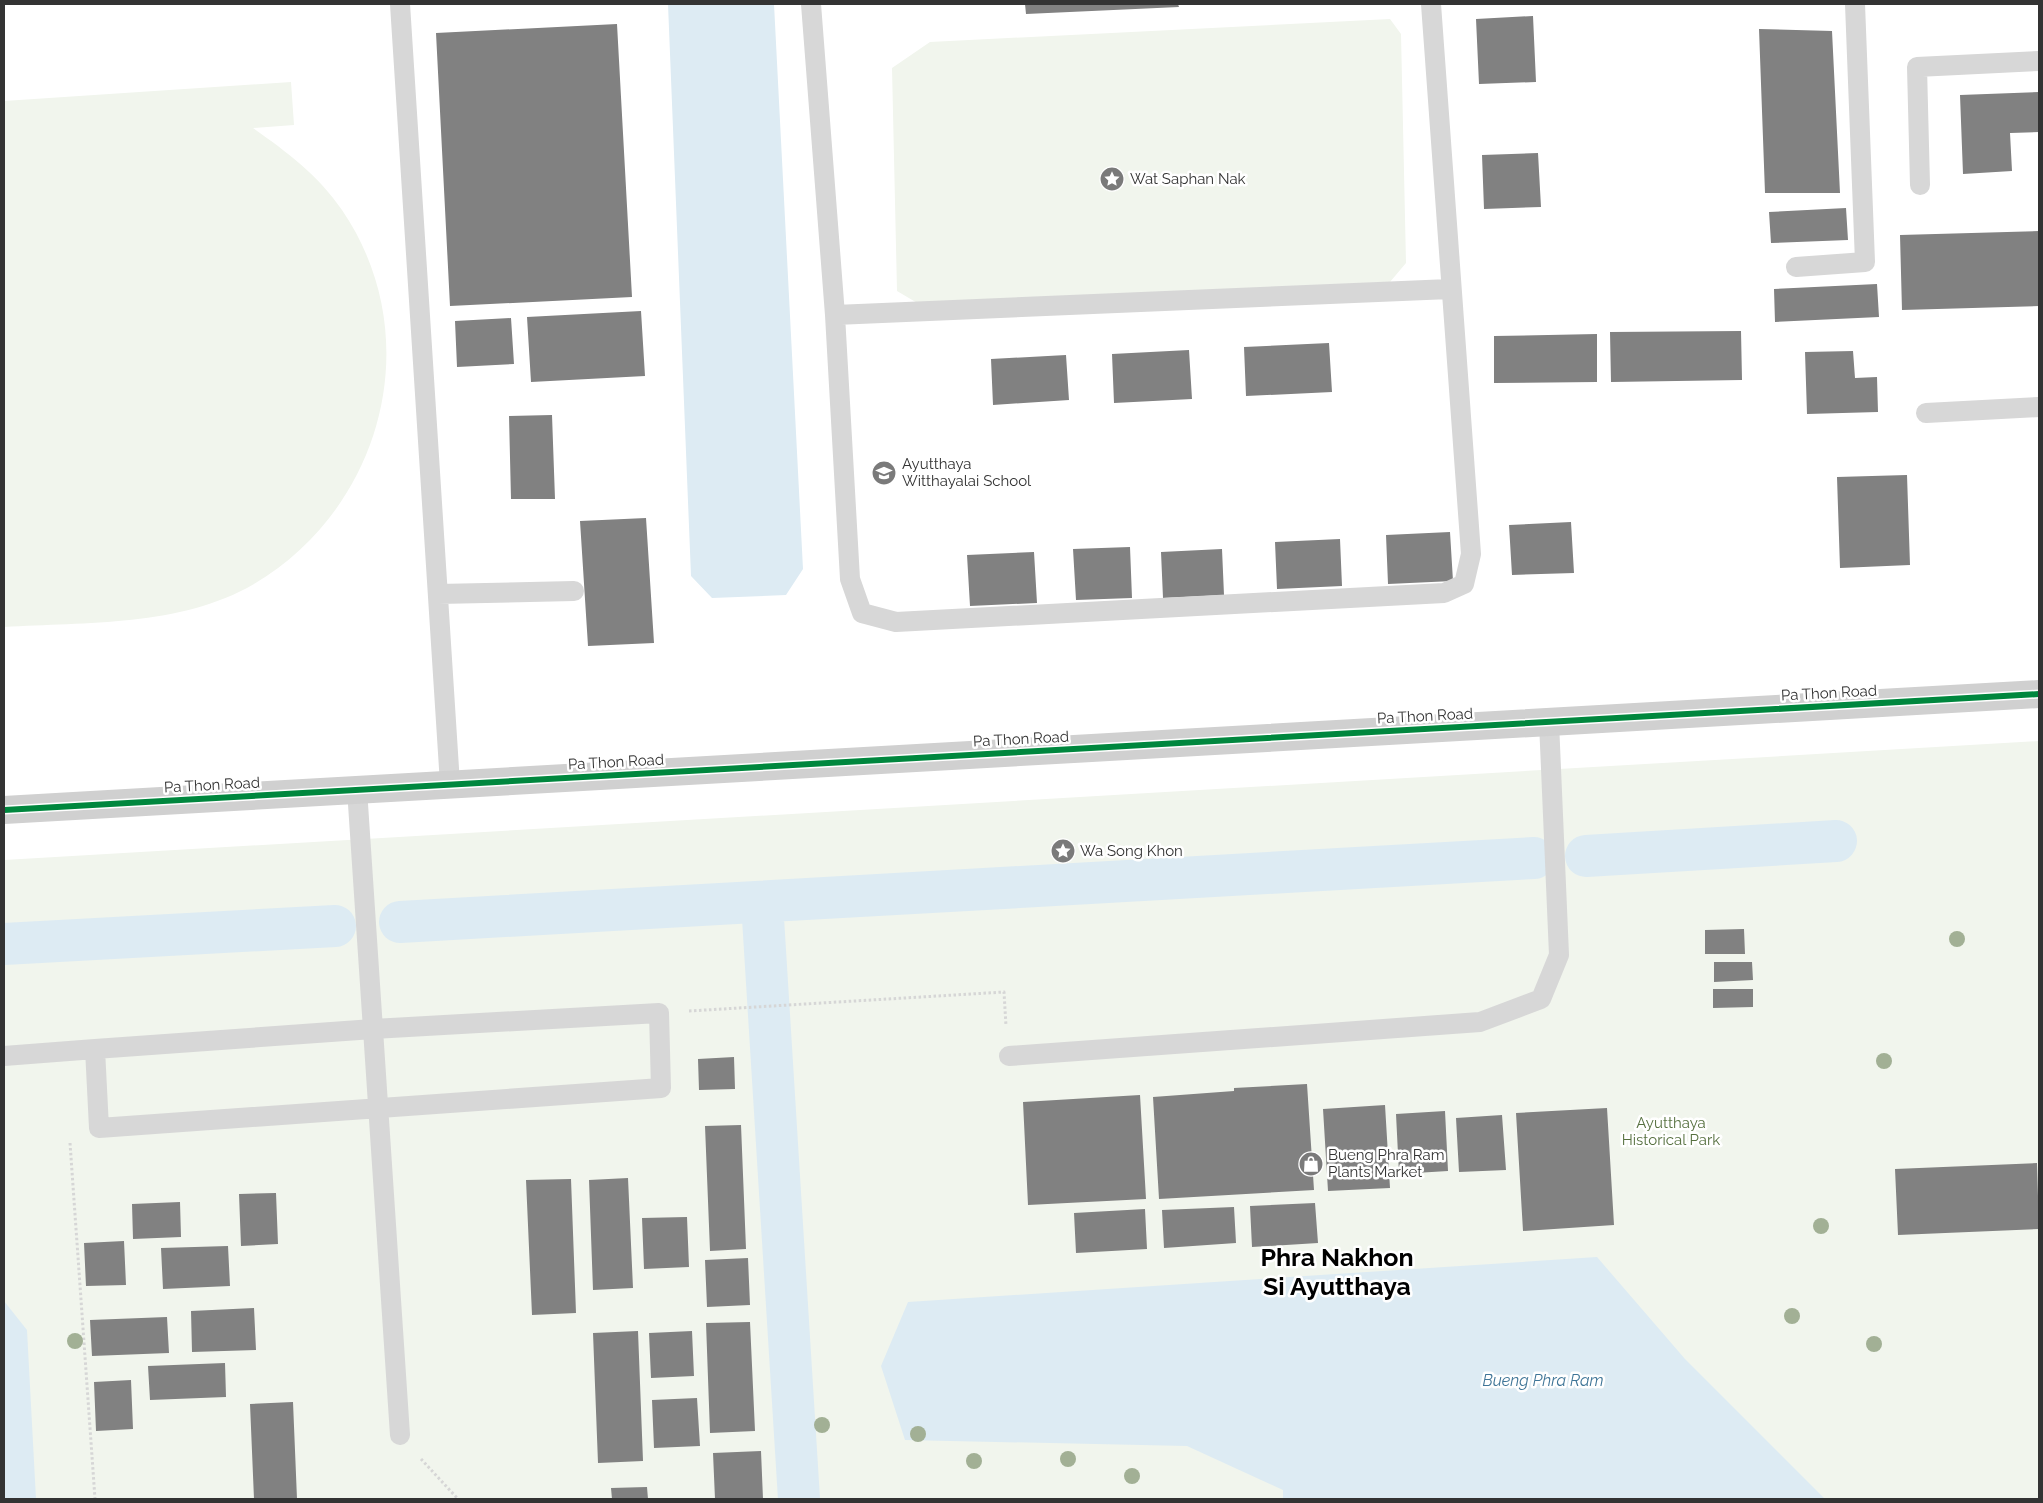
<svg xmlns="http://www.w3.org/2000/svg" width="2043" height="1503" viewBox="0 0 2043 1503" font-family="Raleway,sans-serif">
<style>
.green{fill:#f1f5ed}
.water{fill:#ddebf3}
.lines{fill:none;stroke-linecap:round;stroke-linejoin:round}
.canal{stroke:#ddebf3;stroke-width:42}
.building{fill:#818181}
.path{stroke:#d6d6d6;stroke-width:3;stroke-dasharray:2.5 2.5;stroke-linecap:butt}
.lane{stroke:#d7d7d7;stroke-width:20}
.secondary{stroke:#d0d0d0;stroke-width:28}
.cycleway-casing{stroke:#fff;stroke-width:9}
.cycleway{stroke:#00873e;stroke-width:6}
.tree{fill:#a2b095}
.labels{text-anchor:middle;stroke-width:5;stroke-linejoin:round;paint-order:stroke}
.poi-label{font-size:15px;fill:#333;stroke:#fff;text-anchor:start}
.street-label{font-size:15px;fill:#333;stroke:#fff}
.park-label{font-size:15px;fill:#56703f;stroke:#fff}
.water-label{font-size:16px;font-style:italic;fill:#3f7597;stroke:#fff}
.town-label{font-size:25px;font-weight:bold;fill:#000;stroke:#fff}
</style>
<rect width="100%" height="100%" fill="#fff"/>
<!-- green -->
<path class="green" d="M 1390,19 L 1401,34 L 1406,263 L 1390,282 L 919,304 L 897,291 L 892,68 L 930,42 Z
M 291,82 L 294,125 L 253,128 C 287,152 318,175 342,210 C 428,336 384,507 254,584 C 180,627 86,622 4,627 L 4,101 Z
M 2039,741 L 2039,1499 L 4,1499 L 4,860 Z"/>
<!-- water -->
<path class="water" d="M 668,4 L 774,4 L 803,569 L 786,595 L 712,598 L 691,576 Z
M 1597,1257 L 1685,1359 L 1825,1499 L 1283,1499 L 1283,1490 L 1187,1446 L 905,1440 L 881,1366 L 908,1302 Z
M 4,1301 L 27,1330 L 36,1499 L 4,1499 Z"/>
<g class="lines">
<!-- canal -->
<path class="canal" d="M 1586,856 L 1836,841
M 762,902 L 799,1499
M 400,922 L 1534,858
M 4,944 L 335,926"/>
</g>
<!-- building -->
<path class="building" d="M 1025,4 L 1178,4 L 1179,7 L 1026,14 Z
M 1533,16 L 1536,82 L 1479,84 L 1476,19 Z
M 617,24 L 632,297 L 450,306 L 436,33 Z
M 1759,29 L 1832,31 L 1840,193 L 1765,193 Z
M 2039,92 L 2039,132 L 2010,133 L 2012,171 L 1963,174 L 1960,95 Z
M 1538,153 L 1541,207 L 1484,209 L 1482,155 Z
M 1846,208 L 1848,240 L 1771,243 L 1769,212 Z
M 2039,231 L 2039,306 L 1902,310 L 1900,235 Z
M 1877,284 L 1879,317 L 1775,322 L 1774,289 Z
M 641,311 L 645,376 L 531,382 L 527,317 Z
M 511,318 L 514,364 L 457,367 L 455,321 Z
M 1741,331 L 1742,380 L 1611,382 L 1610,332 Z
M 1597,334 L 1597,382 L 1494,383 L 1494,336 Z
M 1329,343 L 1332,392 L 1246,396 L 1244,347 Z
M 1189,350 L 1192,399 L 1114,403 L 1112,354 Z
M 1853,351 L 1855,378 L 1877,377 L 1878,412 L 1807,414 L 1805,352 Z
M 1066,355 L 1069,400 L 993,405 L 991,359 Z
M 552,415 L 555,499 L 511,499 L 509,416 Z
M 1907,475 L 1910,565 L 1840,568 L 1837,477 Z
M 646,518 L 654,643 L 588,646 L 580,521 Z
M 1571,522 L 1574,573 L 1512,575 L 1509,525 Z
M 1450,532 L 1453,581 L 1388,584 L 1386,535 Z
M 1340,539 L 1342,586 L 1277,589 L 1275,542 Z
M 1130,547 L 1132,598 L 1076,600 L 1073,549 Z
M 1222,549 L 1224,595 L 1163,598 L 1161,552 Z
M 1034,552 L 1037,603 L 970,606 L 967,555 Z
M 1744,929 L 1745,954 L 1705,954 L 1705,930 Z
M 1714,962 L 1752,962 L 1753,980 L 1714,982 Z
M 1713,989 L 1753,989 L 1753,1007 L 1713,1008 Z
M 734,1057 L 735,1089 L 699,1090 L 698,1059 Z
M 1307,1084 L 1314,1190 L 1159,1199 L 1153,1097 L 1234,1091 L 1234,1088 Z
M 1140,1095 L 1146,1199 L 1028,1205 L 1023,1102 Z
M 1385,1105 L 1390,1188 L 1328,1191 L 1323,1109 Z
M 1607,1108 L 1614,1225 L 1523,1231 L 1516,1113 Z
M 1445,1111 L 1448,1171 L 1399,1174 L 1396,1114 Z
M 1502,1115 L 1506,1170 L 1459,1172 L 1456,1118 Z
M 741,1125 L 746,1249 L 710,1251 L 705,1126 Z
M 2037,1163 L 2039,1229 L 1898,1235 L 1895,1169 Z
M 628,1178 L 633,1288 L 593,1290 L 589,1180 Z
M 571,1179 L 576,1313 L 532,1315 L 526,1180 Z
M 276,1193 L 278,1244 L 241,1246 L 239,1194 Z
M 180,1202 L 181,1237 L 133,1239 L 132,1204 Z
M 1315,1203 L 1318,1243 L 1252,1247 L 1250,1206 Z
M 1234,1207 L 1236,1243 L 1164,1248 L 1162,1210 Z
M 1145,1209 L 1147,1249 L 1076,1253 L 1074,1213 Z
M 687,1217 L 689,1267 L 644,1269 L 642,1218 Z
M 124,1241 L 126,1285 L 86,1286 L 84,1243 Z
M 228,1246 L 230,1286 L 163,1289 L 161,1248 Z
M 748,1258 L 750,1305 L 707,1307 L 705,1260 Z
M 254,1308 L 256,1350 L 192,1352 L 191,1311 Z
M 167,1317 L 169,1353 L 92,1356 L 90,1320 Z
M 750,1322 L 755,1431 L 710,1433 L 706,1323 Z
M 638,1331 L 643,1461 L 598,1463 L 593,1333 Z
M 692,1331 L 694,1376 L 651,1378 L 649,1333 Z
M 225,1363 L 226,1397 L 150,1400 L 148,1366 Z
M 131,1380 L 133,1429 L 96,1431 L 94,1382 Z
M 697,1398 L 700,1446 L 654,1448 L 652,1400 Z
M 293,1402 L 297,1499 L 254,1499 L 250,1404 Z
M 761,1451 L 763,1499 L 715,1499 L 713,1453 Z
M 647,1487 L 648,1499 L 612,1499 L 611,1488 Z"/>
<g class="lines">
<!-- path -->
<path class="path" d="M 689,1011 L 1004,992 L 1006,1026
M 70,1143 L 95,1499
M 421,1459 L 458,1499"/>
<!-- lane -->
<path class="lane" d="M 400,4 L 450,784
M 811,4 L 835,315 L 850,579 L 862,613 L 896,622 L 1444,593 L 1464,584 L 1471,554 L 1431,4
M 1920,185 L 1917,67 L 2039,61
M 1796,267 L 1865,262 L 1855,4
M 835,315 L 1450,289
M 1926,413 L 2039,407
M 438,594 L 574,591
M 357,789 L 400,1435
M 4,1056 L 95,1049 L 373,1029 L 659,1013 L 661,1088 L 99,1128 L 95,1049
M 1009,1056 L 1480,1022 L 1541,999 L 1559,955 L 1549,722"/>
<!-- secondary -->
<path class="secondary" d="M 4,810 L 2039,694"/>
<defs>
<path id="cycleway" d="M 4,810 L 2039,694"/>
</defs>
<!-- cycleway casing -->
<use href="#cycleway" class="cycleway-casing"/>
<!-- cycleway -->
<use href="#cycleway" class="cycleway"/>
</g>
<!-- trees -->
<g class="tree">
<circle cx="1957" cy="939" r="8"/>
<circle cx="1884" cy="1061" r="8"/>
<circle cx="1821" cy="1226" r="8"/>
<circle cx="1792" cy="1316" r="8"/>
<circle cx="75" cy="1341" r="8"/>
<circle cx="1874" cy="1344" r="8"/>
<circle cx="822" cy="1425" r="8"/>
<circle cx="918" cy="1434" r="8"/>
<circle cx="1068" cy="1459" r="8"/>
<circle cx="974" cy="1461" r="8"/>
<circle cx="1132" cy="1476" r="8"/>
</g>
<!-- icons -->
<defs>
<symbol id="sight-disc" viewBox="-11 -11 22 22"><circle r="9.5" fill="#7a7a7a" stroke="#fff"/><path d="M0-6L1.8-2.2L6-1.7L2.9 1.2L3.7 5.4L0 3.3L-3.7 5.4L-2.9 1.2L-6-1.7L-1.8-2.2Z" fill="#fff"/></symbol>
<symbol id="school-disc" viewBox="-11 -11 22 22"><circle r="9.5" fill="#7a7a7a" stroke="#fff"/><path d="M0-5L7-2L0 1L-7-2ZM-4 1L0 2.5L4 1V4Q0 6-4 4Z" fill="#fff"/></symbol>
<symbol id="shop-disc" viewBox="-11 -11 22 22"><circle r="9.5" fill="#7a7a7a" stroke="#fff"/><path d="M-5-2.5h2.3a2.7 3.5 0 0 1 5.4 0H5L5.5 6h-11ZM-1.5-2.5h3a1.5 2.3 0 0 0-3 0Z" fill="#fff"/></symbol>
</defs>
<g fill-rule="evenodd">
<use href="#sight-disc" x="1098" y="165" width="28" height="28"/>
<use href="#school-disc" x="870" y="459" width="28" height="28"/>
<use href="#sight-disc" x="1049" y="837" width="28" height="28"/>
<use href="#shop-disc" x="1297" y="1150" width="28" height="28"/>
</g>
<g class="labels">
<!-- poi labels -->
<g class="poi-label">
<text x="1130" y="184">Wat Saphan Nak</text>
<text x="902" y="469">Ayutthaya<tspan x="902" dy="17">Witthayalai School</tspan></text>
<text x="1080" y="856">Wa Song Khon</text>
<text x="1328" y="1160">Bueng Phra Ram<tspan x="1328" dy="17">Plants Market</tspan></text>
</g>
<!-- street labels -->
<g class="street-label">
<text transform="translate(1829 693) rotate(-3)" y="5">Pa Thon Road</text>
<text transform="translate(1425 716) rotate(-3)" y="5">Pa Thon Road</text>
<text transform="translate(1021 739) rotate(-3)" y="5">Pa Thon Road</text>
<text transform="translate(616 762) rotate(-3)" y="5">Pa Thon Road</text>
<text transform="translate(212 785) rotate(-3)" y="5">Pa Thon Road</text>
</g>
<!-- park labels -->
<g class="park-label">
<text x="1671" y="1128">Ayutthaya<tspan x="1671" dy="17">Historical Park</tspan></text>
</g>
<!-- water labels -->
<g class="water-label">
<text x="1543" y="1386">Bueng Phra Ram</text>
</g>
<!-- town labels -->
<g class="town-label">
<text x="1337" y="1266">Phra Nakhon<tspan x="1337" dy="29">Si Ayutthaya</tspan></text>
</g>
</g>
<!-- border -->
<rect width="2043" height="1503" fill="none" stroke="#333333" stroke-width="10"/>
</svg>
